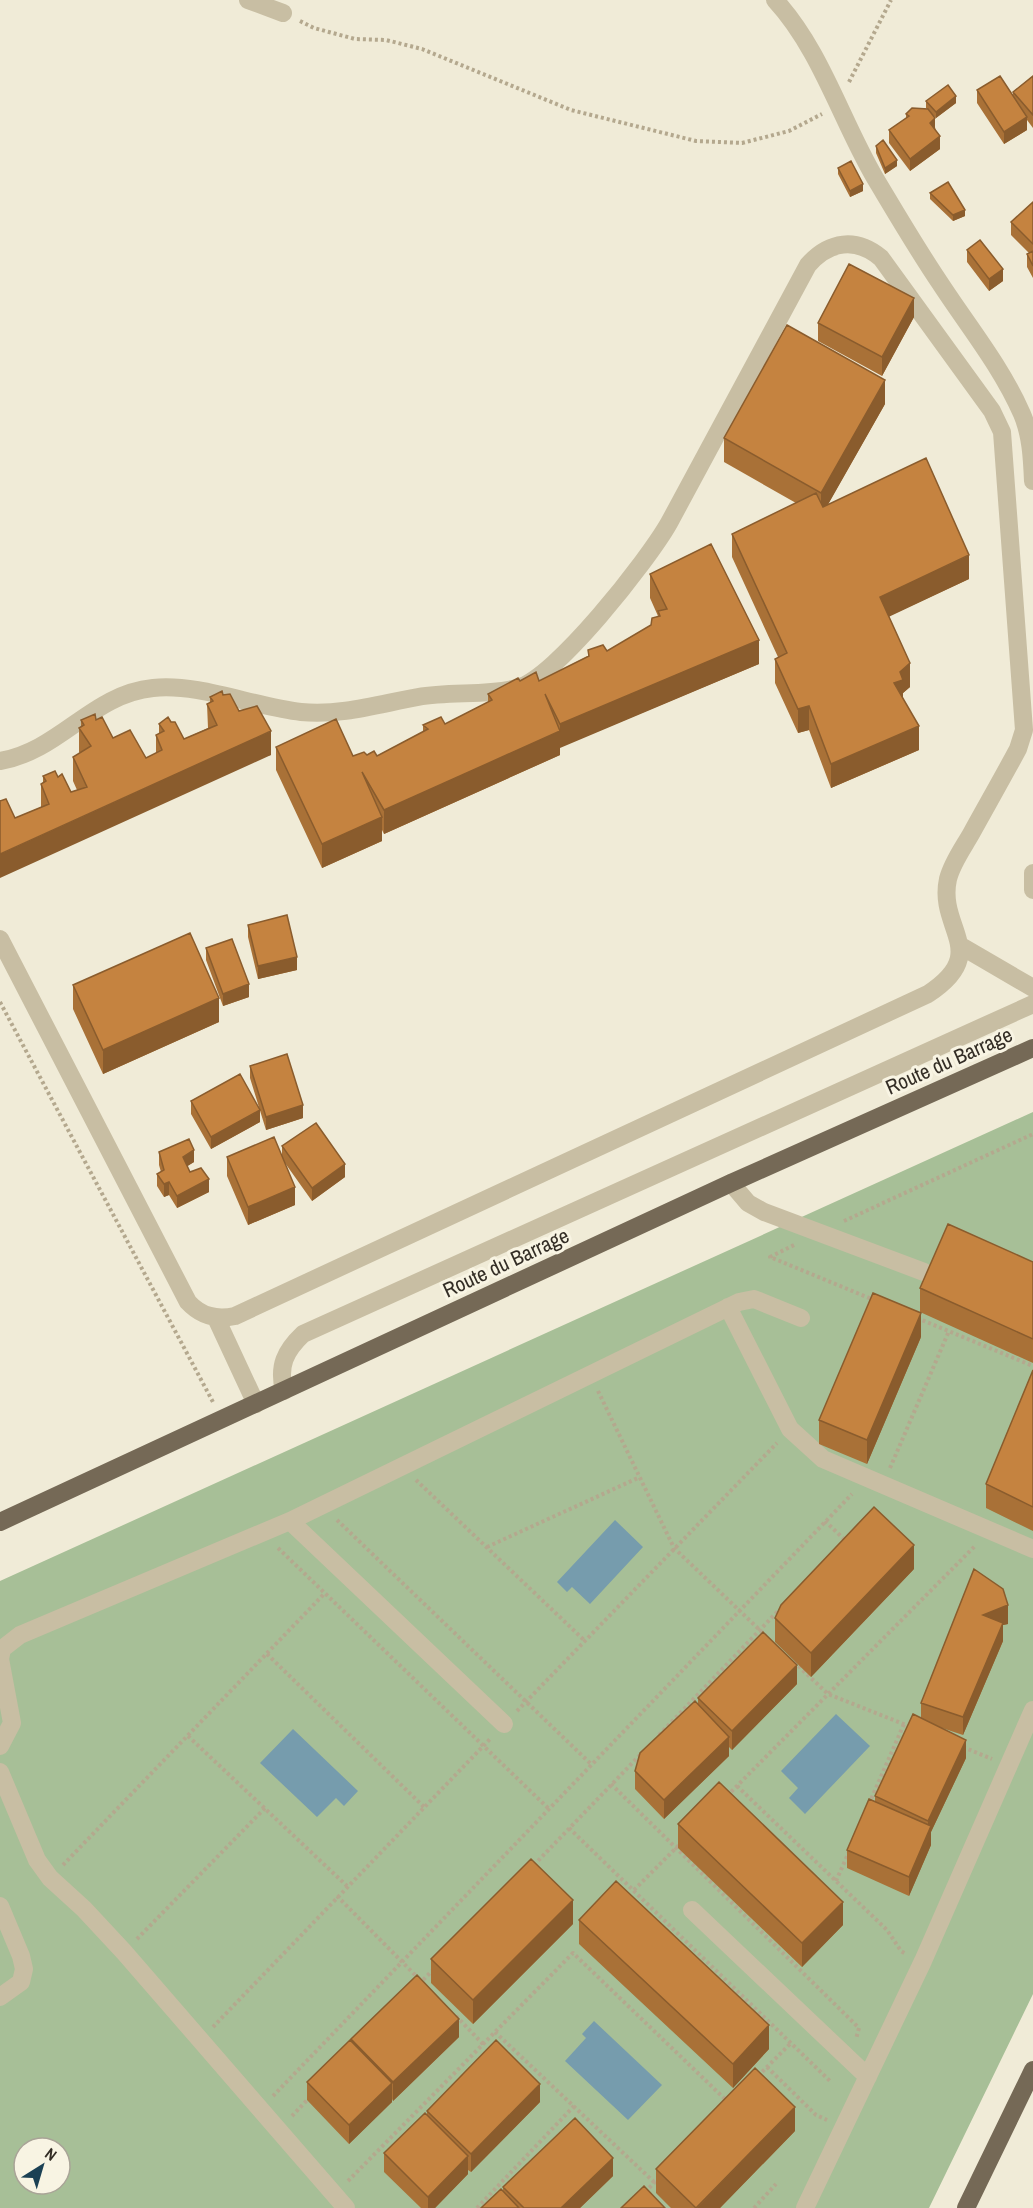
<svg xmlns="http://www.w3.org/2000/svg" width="1033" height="2208" viewBox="0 0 1033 2208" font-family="'Archivo Narrow',sans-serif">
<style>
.green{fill:#a7bf97;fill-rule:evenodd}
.water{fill:#769cad}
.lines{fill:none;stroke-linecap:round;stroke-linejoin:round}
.path{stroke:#b4a88e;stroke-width:4;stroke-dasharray:3 3;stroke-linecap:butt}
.minor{stroke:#c8bea3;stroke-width:18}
.major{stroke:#756956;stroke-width:18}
.wall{fill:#a97137}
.shaded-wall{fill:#8a5c2d}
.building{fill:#c58340;stroke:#8a5c2d;stroke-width:1.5}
.labels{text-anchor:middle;stroke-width:6;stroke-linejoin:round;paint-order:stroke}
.street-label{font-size:21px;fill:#332d25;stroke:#f8f4e3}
</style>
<rect width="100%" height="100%" fill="#f0ebd7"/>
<!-- green -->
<path class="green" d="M 1033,1112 L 1033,1994 L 929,2208 L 0,2208 L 0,1581 ZM 24,2148 L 60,2148 L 60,2184 L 24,2184 Z"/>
<!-- water -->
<path class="water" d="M 615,1520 L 643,1547 L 590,1604 L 572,1587 L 567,1592 L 557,1582 Z
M 836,1714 L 870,1746 L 805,1814 L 789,1798 L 798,1788 L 781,1771 Z
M 293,1729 L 358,1791 L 344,1806 L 336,1798 L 317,1817 L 260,1763 Z
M 594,2021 L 662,2085 L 628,2120 L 565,2061 L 586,2038 L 582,2034 Z"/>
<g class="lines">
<!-- path -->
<path class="path" d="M 300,21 L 314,28 L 355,39 L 386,40 L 422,49 L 571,110 L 696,141 L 742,143 L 789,131 L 822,114
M 849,82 L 891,0
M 0,1002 L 214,1404
M 844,1221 L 1033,1134
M 794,1245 L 770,1257 L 874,1300
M 917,1318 L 1033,1366
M 598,1391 L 674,1548 L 766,1636
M 890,1468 L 949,1331
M 416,1480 L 585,1641
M 337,1520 L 592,1765
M 825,1521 L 846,1541
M 487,1547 L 640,1477
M 278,1548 L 549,1809
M 267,1654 L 424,1807
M 794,1662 L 828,1694 L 911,1727
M 517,1711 L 777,1443
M 659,1735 L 778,1611
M 188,1736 L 347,1886
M 963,1747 L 992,1759
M 611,1784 L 859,2028 L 856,2039
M 737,1786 L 887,1930 L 901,1951 L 906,1954
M 727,1796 L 975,1546
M 869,1804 L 904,1724
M 569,1828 L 831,2082
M 63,1865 L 325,1593
M 534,1865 L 641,1754
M 836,1881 L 849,1852
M 634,1890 L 682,1842
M 337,1896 L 419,1979
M 137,1939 L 265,1808
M 419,1984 L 435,1968
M 456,2016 L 483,2044
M 213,2027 L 491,1738
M 495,2032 L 655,2183
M 767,2067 L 816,2115 L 827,2120
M 758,2076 L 791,2043
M 273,2096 L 852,1494
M 292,2116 L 310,2097
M 348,2181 L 573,1953 L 728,2102
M 645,2192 L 659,2178
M 477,2208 L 574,2106
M 754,2208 L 776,2184"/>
<!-- minor -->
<path class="minor" d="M 248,0 L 283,13
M 775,0 C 821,50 841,120 875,178 C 896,213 917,249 940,283 C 968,326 1001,366 1022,414 C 1031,435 1032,458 1033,481
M 0,761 C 60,751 92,694 153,688 C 200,683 254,707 301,712 C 341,716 379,704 418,697 C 450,691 487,696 517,688 C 555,679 648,560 669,523 L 808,265 C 829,241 856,237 881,258 L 992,411 L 1002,432 L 1024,730 L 1018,749 C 1003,777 987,805 971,834 C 963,848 952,863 948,879 C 937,929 992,952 928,994 L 235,1316 C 216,1320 201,1316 188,1302 L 0,939
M 1033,873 L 1033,890
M 961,946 L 1033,988
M 731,1183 L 748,1203 L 764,1212 L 924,1272
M 728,1307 L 790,1429 L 823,1459 L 1033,1549
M 216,1318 L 256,1404
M 284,1391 C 278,1366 285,1351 303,1334 L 1033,1004
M 290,1521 L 504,1724
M 0,1746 L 12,1723 L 0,1659 L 2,1649 L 20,1635 L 290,1521 L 739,1302 L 754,1299 L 801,1318
M 0,1772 L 37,1860 L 50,1878 L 84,1909 L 124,1952 L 346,2208
M 0,1906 L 21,1956 L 24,1969 L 21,1982 L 0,1997
M 692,1910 L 868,2077
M 805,2208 L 923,1961 L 1033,1710"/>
<!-- major -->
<path class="major" d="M 0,1522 L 731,1183 L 1033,1048
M 966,2208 L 1033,2070"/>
</g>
<!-- wall -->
<path class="wall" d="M 1033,76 L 1033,128 L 1027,120 L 1027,130 L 1004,144 L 977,103 L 977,90 L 1013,97 L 1013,92 Z
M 926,101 L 956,103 L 936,118 L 932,114 L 940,149 L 910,171 L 889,143 L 889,130 L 906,118 L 906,114 L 927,109 L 926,108 Z
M 876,146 L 897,166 L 885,174 L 876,153 Z
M 838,168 L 863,191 L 850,197 L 838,174 Z
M 930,193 L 965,216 L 953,221 L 930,199 Z
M 1033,202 L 1033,278 L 1027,267 L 1027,254 L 1029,253 L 1011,235 L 1011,222 Z
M 967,250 L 1003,281 L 989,291 L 967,262 Z
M 914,317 L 882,376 L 818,341 L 818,323 Z
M 885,404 L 828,504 L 969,579 L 889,616 L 910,687 L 903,693 L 903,698 L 919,750 L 831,788 L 809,730 L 798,733 L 775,683 L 775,659 L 778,657 L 732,557 L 732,534 L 796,503 L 724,462 L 724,438 Z
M 650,574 L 759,664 L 560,747 L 560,755 L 384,834 L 382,830 L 382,841 L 322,868 L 276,770 L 276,747 L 353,756 L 367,755 L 377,756 L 423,732 L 423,725 L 445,724 L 488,702 L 488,694 L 520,681 L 539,681 L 588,656 L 588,650 L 607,651 L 651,625 L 658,616 L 650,598 Z
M 223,695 L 239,711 L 271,755 L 15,818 L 41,807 L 41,784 L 43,784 L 43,776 L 58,777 L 71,792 L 77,790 L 73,781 L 73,757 L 80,753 L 79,752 L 79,728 L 81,727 L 81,720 L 96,720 L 113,738 L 146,758 L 156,753 L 156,735 L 159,734 L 159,724 L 184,739 L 208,728 L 207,704 L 210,703 L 210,697 Z
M 248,925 L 297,970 L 258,979 L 248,937 Z
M 206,948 L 249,997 L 223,1006 L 206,960 Z
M 73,985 L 219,1022 L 103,1074 L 73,1009 Z
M 250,1066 L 303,1118 L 266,1130 L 250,1078 Z
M 191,1101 L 260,1122 L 211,1149 L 191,1114 Z
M 282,1146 L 345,1177 L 312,1201 L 285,1163 L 295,1205 L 248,1225 L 227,1176 L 227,1157 L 282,1156 Z
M 159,1152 L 194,1162 L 187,1166 L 190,1172 L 209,1192 L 177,1208 L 169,1195 L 164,1197 L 157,1186 L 157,1174 L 161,1172 L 159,1165 Z
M 1033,1262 L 1033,1363 L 920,1312 L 920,1288 Z
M 921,1337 L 867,1464 L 819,1444 L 819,1420 Z
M 1033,1370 L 1033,1531 L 986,1508 L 986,1484 Z
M 914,1569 L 811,1677 L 775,1642 L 775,1618 Z
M 974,1569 L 1008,1624 L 1003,1625 L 1003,1641 L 963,1735 L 942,1728 L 966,1758 L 931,1832 L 931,1845 L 909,1896 L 847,1868 L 847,1850 L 875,1801 L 875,1796 L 921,1718 L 921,1703 Z
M 797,1684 L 732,1750 L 729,1747 L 729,1756 L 664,1819 L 635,1789 L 635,1771 L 698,1705 L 698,1698 Z
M 678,1824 L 843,1925 L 802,1967 L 678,1848 Z
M 579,1920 L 769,2049 L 733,2088 L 579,1944 Z
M 573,1924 L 473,2024 L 431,1983 L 431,1959 Z
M 459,2037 L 393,2101 L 392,2099 L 392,2102 L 349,2144 L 307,2100 L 307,2082 L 351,2041 L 351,2039 Z
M 540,2102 L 471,2172 L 468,2170 L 468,2174 L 435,2208 L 421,2208 L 384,2172 L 384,2153 L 427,2115 L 427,2111 Z
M 795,2131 L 720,2208 L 671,2208 L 656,2193 L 656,2169 Z
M 613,2176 L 580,2208 L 481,2208 L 503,2192 L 503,2187 Z"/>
<!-- shaded-wall -->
<path class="shaded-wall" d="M 956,96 L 956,103 L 936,118 L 936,112 Z
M 1027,117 L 1027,130 L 1004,144 L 1004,132 Z
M 935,118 L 935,131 L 930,123 Z
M 940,136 L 940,149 L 910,171 L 910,159 Z
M 897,160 L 897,166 L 885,174 L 885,168 Z
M 863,184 L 863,191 L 850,197 L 850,191 Z
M 965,210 L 965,216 L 953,221 L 953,215 Z
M 1003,269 L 1003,281 L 989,291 L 989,279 Z
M 914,298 L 914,317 L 882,376 L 882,357 Z
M 885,380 L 885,404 L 821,517 L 821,493 Z
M 969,555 L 969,579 L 880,621 L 880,597 Z
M 759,640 L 759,664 L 560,748 L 560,724 Z
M 910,663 L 910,687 L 903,693 L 903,704 L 894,683 L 900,672 Z
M 809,706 L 809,730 L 798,733 L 798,709 Z
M 919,726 L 919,750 L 831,788 L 831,764 Z
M 271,731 L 271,755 L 0,878 L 0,854 Z
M 560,731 L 560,755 L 384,834 L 384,810 Z
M 382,817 L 382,841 L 322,868 L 322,844 Z
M 297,957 L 297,970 L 258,979 L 258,966 Z
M 249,984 L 249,997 L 223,1006 L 223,994 Z
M 219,998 L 219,1022 L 103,1074 L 103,1050 Z
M 303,1105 L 303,1118 L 266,1130 L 266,1117 Z
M 260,1110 L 260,1122 L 211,1149 L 211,1137 Z
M 194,1150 L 194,1162 L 183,1169 L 183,1157 Z
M 345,1164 L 345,1177 L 312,1201 L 312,1188 Z
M 209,1179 L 209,1192 L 177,1208 L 177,1196 Z
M 169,1182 L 169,1195 L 164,1197 L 164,1184 Z
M 295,1187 L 295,1205 L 248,1225 L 248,1207 Z
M 921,1313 L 921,1337 L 867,1464 L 867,1440 Z
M 914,1545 L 914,1569 L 811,1677 L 811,1653 Z
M 1008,1605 L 1008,1624 L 1003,1625 L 1003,1641 L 963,1735 L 963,1717 L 983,1615 Z
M 797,1665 L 797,1684 L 732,1750 L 732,1731 Z
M 729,1737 L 729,1756 L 664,1819 L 664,1800 Z
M 966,1740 L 966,1758 L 931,1832 L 931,1845 L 909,1896 L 909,1877 L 928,1834 L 928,1821 Z
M 573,1900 L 573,1924 L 473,2024 L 473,2000 Z
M 843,1902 L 843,1925 L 802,1967 L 802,1943 Z
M 459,2019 L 459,2037 L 393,2101 L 393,2082 Z
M 769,2025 L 769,2049 L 733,2088 L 733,2064 Z
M 392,2083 L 392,2102 L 349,2144 L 349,2125 Z
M 540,2084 L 540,2102 L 471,2172 L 471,2154 Z
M 795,2107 L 795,2131 L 720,2208 L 697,2208 Z
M 468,2156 L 468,2174 L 435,2208 L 428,2208 L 428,2197 Z
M 613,2158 L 613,2176 L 580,2208 L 561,2208 Z"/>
<!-- building -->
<path class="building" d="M 1000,76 L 1027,117 L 1004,132 L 977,90 Z
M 1033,76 L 1033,115 L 1013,92 Z
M 948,85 L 956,96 L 936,112 L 926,101 Z
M 912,108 L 928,109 L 935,118 L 930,123 L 940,136 L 910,159 L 889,130 L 909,116 L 906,114 Z
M 883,140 L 897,160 L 885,168 L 876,146 Z
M 851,161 L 863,184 L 850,191 L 838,168 Z
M 948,182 L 965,210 L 953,215 L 930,193 Z
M 1033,202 L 1033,244 L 1011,222 Z
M 980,240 L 1003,269 L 989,279 L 967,250 Z
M 1033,251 L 1033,266 L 1027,254 Z
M 849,264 L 914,298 L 882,357 L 818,323 Z
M 787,325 L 885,380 L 821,493 L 724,438 Z
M 926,458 L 969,555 L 880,597 L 910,663 L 900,672 L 903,680 L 894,683 L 919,726 L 831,764 L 809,706 L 798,709 L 775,659 L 787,653 L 732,534 L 816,493 L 823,507 Z
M 711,544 L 759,640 L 560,724 L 545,694 L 560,731 L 384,810 L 362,772 L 382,817 L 322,844 L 276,747 L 336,719 L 353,756 L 364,752 L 367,755 L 374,751 L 377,756 L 428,729 L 423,725 L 441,717 L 445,724 L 492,700 L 488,694 L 518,678 L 520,681 L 536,672 L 539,681 L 589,656 L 588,650 L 603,645 L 607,651 L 651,625 L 652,618 L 660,616 L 658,611 L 667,609 L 650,574 Z
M 222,691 L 223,695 L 230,694 L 239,711 L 257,706 L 271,731 L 0,854 L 0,800 L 0,801 L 6,799 L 15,818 L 49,804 L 41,784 L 46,781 L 43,776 L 55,771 L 58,777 L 62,774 L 71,792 L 87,787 L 73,757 L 91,746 L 79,728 L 84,725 L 81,720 L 95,714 L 96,720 L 102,717 L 113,738 L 130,730 L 146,758 L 162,750 L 156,735 L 164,731 L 159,724 L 168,717 L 171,722 L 175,722 L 184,739 L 217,725 L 207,704 L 213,701 L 210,697 Z
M 287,915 L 297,957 L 258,966 L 248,925 Z
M 190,933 L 219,998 L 103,1050 L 73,985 Z
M 232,939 L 249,984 L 223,994 L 206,948 Z
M 287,1054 L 303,1105 L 266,1117 L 250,1066 Z
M 240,1074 L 260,1110 L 211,1137 L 191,1101 Z
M 316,1123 L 345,1164 L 312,1188 L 282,1146 Z
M 274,1137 L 295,1187 L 248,1207 L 227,1157 Z
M 189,1139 L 194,1150 L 183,1157 L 190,1172 L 201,1168 L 209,1179 L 177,1196 L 169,1182 L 164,1184 L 157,1174 L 164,1170 L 159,1152 Z
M 948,1224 L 1033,1262 L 1033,1339 L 920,1288 Z
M 873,1293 L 921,1313 L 867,1440 L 819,1420 Z
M 1033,1370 L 1033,1507 L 986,1484 Z
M 874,1507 L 914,1545 L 811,1653 L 775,1618 L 781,1605 Z
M 974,1569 L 1003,1589 L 1008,1605 L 983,1615 L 1003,1623 L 963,1717 L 921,1703 Z
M 763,1632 L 797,1665 L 732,1731 L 698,1698 Z
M 695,1701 L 729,1737 L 664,1800 L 635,1771 L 640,1753 Z
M 913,1714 L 966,1740 L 928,1821 L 875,1796 Z
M 719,1782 L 843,1902 L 802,1943 L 678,1824 Z
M 869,1799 L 931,1826 L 909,1877 L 847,1850 Z
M 531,1859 L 573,1900 L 473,2000 L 431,1959 Z
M 616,1881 L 769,2025 L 733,2064 L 579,1920 Z
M 417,1975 L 459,2019 L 393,2082 L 351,2039 Z
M 350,2040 L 392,2083 L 349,2125 L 307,2082 Z
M 496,2040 L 540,2084 L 471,2154 L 427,2111 Z
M 755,2068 L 795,2107 L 696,2208 L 656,2169 Z
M 425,2113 L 468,2156 L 428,2197 L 384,2153 Z
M 575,2118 L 613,2158 L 561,2208 L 524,2208 L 503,2187 Z
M 644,2186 L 665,2208 L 621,2208 Z
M 501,2189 L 519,2208 L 481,2208 Z"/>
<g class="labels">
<!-- street labels -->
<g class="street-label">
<text transform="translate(949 1061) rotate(-24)" y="7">Route du Barrage</text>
<text transform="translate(506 1263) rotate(-25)" y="7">Route du Barrage</text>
</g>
</g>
<!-- north arrow -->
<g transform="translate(42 2166) rotate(37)"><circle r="28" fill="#f8f4e3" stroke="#a9a497" stroke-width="1.5"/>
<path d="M0-4.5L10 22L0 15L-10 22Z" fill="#1b4154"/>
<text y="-9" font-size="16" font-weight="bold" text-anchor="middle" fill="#332d25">N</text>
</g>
</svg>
